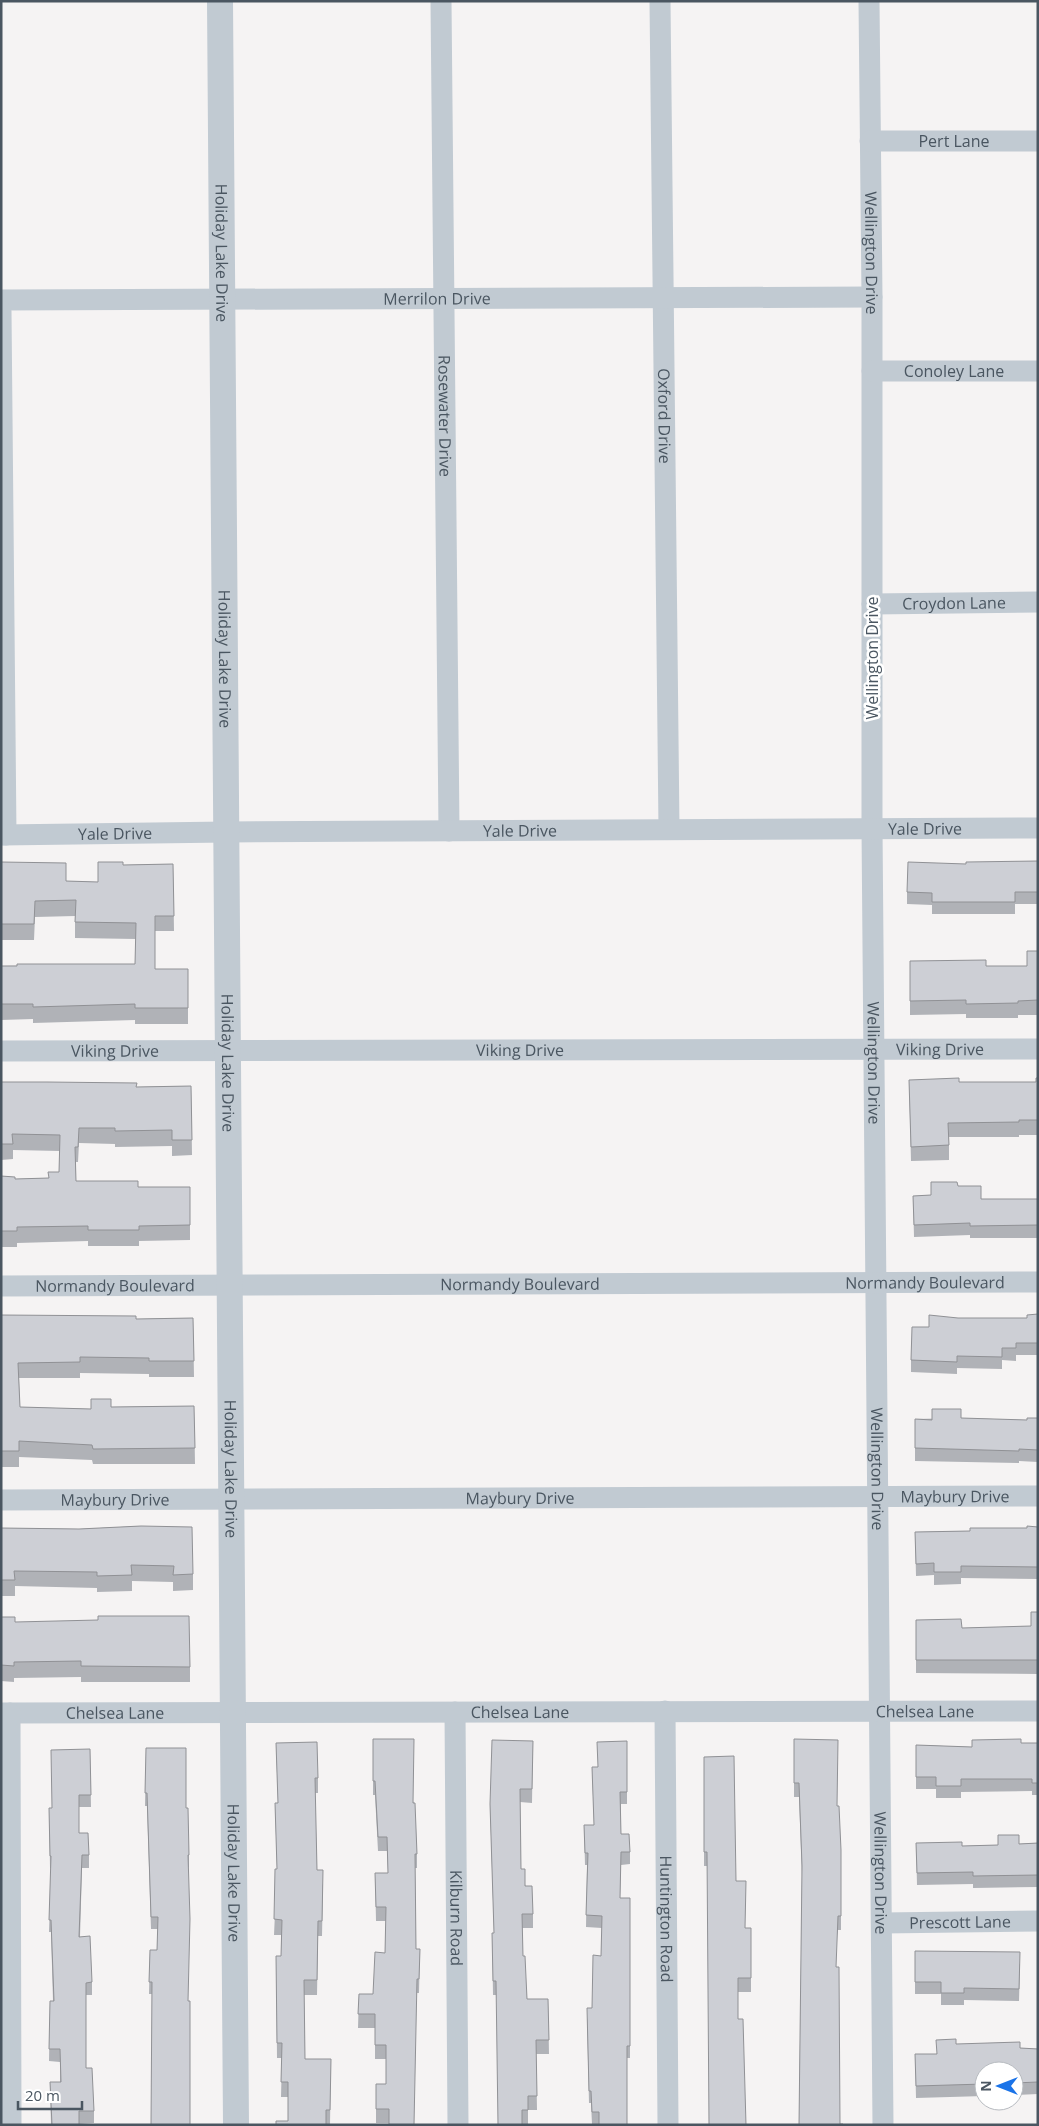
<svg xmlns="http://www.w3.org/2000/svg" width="1039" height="2126" viewBox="0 0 1039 2126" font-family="'Open Sans',sans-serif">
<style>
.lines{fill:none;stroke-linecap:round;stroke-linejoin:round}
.minor{stroke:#c1cad2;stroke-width:21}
.tertiary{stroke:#c1cad2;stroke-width:26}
.wall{fill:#b0b2b7}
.building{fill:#cdcfd5;stroke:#909195}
.labels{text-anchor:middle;stroke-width:5;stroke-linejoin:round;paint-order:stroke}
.street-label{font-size:16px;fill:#4a5661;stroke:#fff}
</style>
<rect width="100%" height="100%" fill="#f5f3f3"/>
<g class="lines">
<!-- minor -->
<g class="minor">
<path id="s1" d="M 441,1 L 449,831"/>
<path id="s2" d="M 660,1 L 669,829"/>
<path id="s3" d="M 869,1 L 872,297 L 872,828 L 883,2125"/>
<path id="s4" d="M 870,141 L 1038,141"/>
<path id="s5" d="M 1,300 L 872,297"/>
<path d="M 1,311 L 6,835"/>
<path id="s6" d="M 872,371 L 1038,371"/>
<path id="s7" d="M 872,604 L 1038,602"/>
<path id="s8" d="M 1,835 L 227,832 L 1038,828"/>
<path id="s9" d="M 1,1051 L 1038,1049"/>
<path id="s10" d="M 1,1286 L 1038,1282"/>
<path id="s11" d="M 1,1500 L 1038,1496"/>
<path id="s12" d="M 665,1711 L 668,2125"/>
<path id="s13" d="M 455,1712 L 458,2125"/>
<path id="s14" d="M 1,1713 L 1038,1711"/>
<path d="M 10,1713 L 11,2125"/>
<path id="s15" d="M 882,1923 L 1038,1921"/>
</g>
<!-- tertiary -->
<path class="tertiary" id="s16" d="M 220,1 L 236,2125"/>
</g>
<!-- wall -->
<path class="wall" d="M 1038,861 L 1038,904 L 1015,904 L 1015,914 L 932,914 L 932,905 L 907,904 L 907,892 L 966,864 Z
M 1,862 L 66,881 L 98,882 L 123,865 L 173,864 L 174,931 L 155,931 L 155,969 L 188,969 L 188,1024 L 135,1024 L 135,1020 L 33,1023 L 33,1019 L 1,1020 L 1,966 L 135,964 L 136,939 L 75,938 L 75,916 L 35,917 L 34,940 L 1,940 Z
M 1038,951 L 1038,1015 L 1018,1015 L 1018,1018 L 966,1018 L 966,1014 L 910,1015 L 910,961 L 986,966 L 1027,966 Z
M 1038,1078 L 1038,1135 L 1019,1135 L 1019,1137 L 949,1137 L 949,1160 L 911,1161 L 909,1080 L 959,1082 L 1036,1082 Z
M 1,1082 L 136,1087 L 191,1086 L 192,1155 L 172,1156 L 172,1146 L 115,1147 L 115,1144 L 79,1143 L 78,1162 L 76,1162 L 76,1181 L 138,1187 L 190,1187 L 190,1240 L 139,1241 L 139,1246 L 88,1246 L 88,1241 L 17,1243 L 17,1247 L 1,1247 L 1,1176 L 15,1179 L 48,1178 L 59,1172 L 60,1151 L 13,1150 L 13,1159 L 1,1160 Z
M 958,1186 L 981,1199 L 1038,1199 L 1038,1238 L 970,1238 L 970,1235 L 914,1237 L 913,1196 L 931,1195 Z
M 1038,1314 L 1038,1355 L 1016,1355 L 1016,1361 L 1002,1360 L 1002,1369 L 957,1368 L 957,1374 L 911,1372 L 911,1360 L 929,1327 L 958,1318 L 1027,1318 Z
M 1,1315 L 136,1319 L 193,1318 L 194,1377 L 149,1377 L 149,1374 L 80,1373 L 80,1378 L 19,1378 L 20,1407 L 91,1409 L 111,1407 L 194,1406 L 195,1464 L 93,1464 L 92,1460 L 19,1457 L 19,1467 L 1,1467 Z
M 961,1418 L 1027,1420 L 1038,1418 L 1038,1462 L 1019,1461 L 1019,1463 L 915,1461 L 915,1419 Z
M 141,1526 L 193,1574 L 193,1590 L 173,1591 L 173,1582 L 132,1581 L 132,1591 L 97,1592 L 97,1588 L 15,1586 L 15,1596 L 1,1596 L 1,1528 L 79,1529 Z
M 1038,1527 L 1038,1579 L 961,1578 L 961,1584 L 934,1585 L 934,1575 L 916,1576 L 915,1532 L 970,1531 L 1027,1528 Z
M 1038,1612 L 1038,1674 L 916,1673 L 916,1620 L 962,1628 L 1031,1626 Z
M 1,1617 L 15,1622 L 190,1667 L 190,1682 L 81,1682 L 81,1677 L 14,1678 L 14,1682 L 1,1681 Z
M 373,1739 L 414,1803 L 417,1854 L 417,1868 L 415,1868 L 416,1949 L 420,1949 L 419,1993 L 417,1993 L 389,2123 L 376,2123 L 376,2084 L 386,2084 L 386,2059 L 375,2059 L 375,2028 L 358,2028 L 359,1994 L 373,1994 L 385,1953 L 386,1921 L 376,1921 L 375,1873 L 388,1873 L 387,1851 L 378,1851 L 375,1795 L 373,1795 Z
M 794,1739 L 837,1806 L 841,1864 L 841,1930 L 838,1930 L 799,2125 L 802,1876 L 799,1797 L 794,1797 Z
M 533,1741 L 532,1803 L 520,1802 L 521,1869 L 533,1914 L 533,1928 L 522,1928 L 523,1956 L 527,1999 L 548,1999 L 549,2054 L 536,2054 L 537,2110 L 528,2110 L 528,2124 L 522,2124 L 496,1995 L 493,1995 L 492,1933 L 494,1933 L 490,1804 Z
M 627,1741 L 627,1804 L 621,1804 L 621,1834 L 630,1852 L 630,1864 L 621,1865 L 620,1898 L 630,1898 L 630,2058 L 627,2058 L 599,2124 L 592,2124 L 591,2103 L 589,2103 L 587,2020 L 592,2008 L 601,1956 L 602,1928 L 586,1927 L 587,1865 L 585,1865 L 584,1825 L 594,1825 L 592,1767 L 598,1767 Z
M 276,1743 L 318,1778 L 318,1793 L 315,1793 L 317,1870 L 323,1886 L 322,1936 L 318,1936 L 317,1995 L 304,1995 L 305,2059 L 331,2059 L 330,2125 L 276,2125 L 288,2121 L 288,2097 L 281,2097 L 282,2058 L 277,2058 L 276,1956 L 281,1956 L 281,1935 L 274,1935 L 277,1869 L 275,1803 L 278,1803 Z
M 1021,1743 L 1038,1743 L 1038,1795 L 1032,1795 L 1032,1791 L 961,1792 L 961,1798 L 936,1798 L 936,1789 L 916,1789 L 916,1745 L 972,1747 Z
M 146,1748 L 186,1808 L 189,1855 L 189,1867 L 188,1867 L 188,2001 L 190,2125 L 152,1994 L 149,1994 L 150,1950 L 157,1950 L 158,1929 L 151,1929 L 147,1806 L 145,1806 Z
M 90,1749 L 91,1807 L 79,1807 L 79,1833 L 89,1855 L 89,1868 L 82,1868 L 80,1937 L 92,1982 L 92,1995 L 86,1995 L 86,2068 L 94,2111 L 94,2123 L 79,2124 L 79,2125 L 51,2125 L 50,2082 L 60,2082 L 60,2062 L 49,2061 L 50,2001 L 53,2001 L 51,1932 L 49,1932 L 51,1868 L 50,1868 L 49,1808 L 52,1808 Z
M 704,1757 L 736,1881 L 745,1928 L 751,1928 L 751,1992 L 738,1992 L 738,2019 L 707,1866 L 704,1866 Z
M 916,1843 L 962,1846 L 998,1845 L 1038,1843 L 1038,1887 L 973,1888 L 973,1884 L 917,1885 Z
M 915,1951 L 1020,1964 L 1019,2001 L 964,2000 L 964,2005 L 941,2005 L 941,1994 L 915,1994 Z
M 956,2044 L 1020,2048 L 1038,2049 L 1038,2094 L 1014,2095 L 1014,2071 L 984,2071 L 984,2096 L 916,2098 L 915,2054 L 936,2054 Z"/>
<!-- building -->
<path class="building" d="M 1038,861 L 1038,892 L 1015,892 L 1015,902 L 932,902 L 932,893 L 907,892 L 908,862 L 966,864 L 966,862 Z
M 1,862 L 66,863 L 66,881 L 98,882 L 98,862 L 123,862 L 123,865 L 173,864 L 174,916 L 155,916 L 155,969 L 188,969 L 188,1008 L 135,1008 L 135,1004 L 33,1007 L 33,1004 L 1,1004 L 1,966 L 17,966 L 17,964 L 135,964 L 136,923 L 75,922 L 76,900 L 35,901 L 34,924 L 1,924 Z
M 1027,951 L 1038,951 L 1038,1000 L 1018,1001 L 1018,1003 L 966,1004 L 966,1000 L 910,1001 L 910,961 L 986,960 L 986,966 L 1027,966 Z
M 959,1078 L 959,1082 L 1036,1082 L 1036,1078 L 1038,1078 L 1038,1120 L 1019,1120 L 1019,1122 L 948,1123 L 949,1145 L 911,1147 L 909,1080 Z
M 1,1082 L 47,1082 L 137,1083 L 136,1087 L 191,1086 L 192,1140 L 172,1140 L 172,1130 L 115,1131 L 115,1128 L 79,1128 L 78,1147 L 75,1147 L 76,1181 L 138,1181 L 138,1187 L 190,1187 L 190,1225 L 139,1226 L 139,1230 L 88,1230 L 88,1226 L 17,1227 L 17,1231 L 1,1231 L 1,1176 L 15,1177 L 15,1179 L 49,1178 L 48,1172 L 59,1172 L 60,1135 L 12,1134 L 13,1144 L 1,1144 Z
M 931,1182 L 957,1182 L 958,1186 L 981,1186 L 981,1199 L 1038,1199 L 1038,1225 L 970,1226 L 970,1223 L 914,1225 L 913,1196 L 931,1195 Z
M 1038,1314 L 1038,1343 L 1016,1343 L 1016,1348 L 1002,1348 L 1002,1357 L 957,1356 L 957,1362 L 911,1360 L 912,1327 L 929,1327 L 929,1315 L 958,1318 L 1027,1318 L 1027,1315 Z
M 1,1315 L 136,1316 L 136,1319 L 193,1318 L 194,1361 L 149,1361 L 149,1358 L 80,1357 L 80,1362 L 18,1363 L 20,1407 L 91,1409 L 91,1399 L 111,1399 L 111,1407 L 194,1406 L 195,1448 L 93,1449 L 92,1445 L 19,1441 L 19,1451 L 1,1451 Z
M 932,1409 L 961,1409 L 961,1418 L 1027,1420 L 1027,1418 L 1038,1418 L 1038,1450 L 1019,1449 L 1019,1451 L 915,1448 L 915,1419 L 932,1420 Z
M 141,1526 L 192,1527 L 193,1574 L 173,1575 L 174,1566 L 131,1565 L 132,1575 L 97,1576 L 97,1572 L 14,1571 L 15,1580 L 1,1580 L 1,1528 L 79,1529 Z
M 1027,1526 L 1038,1527 L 1038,1567 L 961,1566 L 961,1572 L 934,1572 L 934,1563 L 916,1564 L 915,1532 L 970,1531 L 970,1528 L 1027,1528 Z
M 1031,1612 L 1038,1612 L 1038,1660 L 916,1660 L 916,1620 L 961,1619 L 962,1628 L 1031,1626 Z
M 98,1616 L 189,1616 L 190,1667 L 81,1666 L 81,1661 L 14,1662 L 14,1666 L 1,1665 L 1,1617 L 15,1617 L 15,1622 L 98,1620 Z
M 373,1739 L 414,1739 L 413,1803 L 415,1803 L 417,1854 L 415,1854 L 416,1949 L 420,1949 L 419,1979 L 417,1979 L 414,2125 L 389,2125 L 389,2109 L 376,2109 L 376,2084 L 386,2084 L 386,2045 L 375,2045 L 375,2014 L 358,2014 L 359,1994 L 373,1994 L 375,1952 L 385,1953 L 386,1907 L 376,1907 L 375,1873 L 388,1873 L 387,1837 L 378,1837 L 375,1781 L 373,1781 Z
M 794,1739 L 838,1740 L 837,1806 L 839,1806 L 841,1850 L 841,1916 L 838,1916 L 836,1967 L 839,1967 L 840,2124 L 843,2124 L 843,2125 L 799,2125 L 802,1866 L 799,1783 L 794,1783 Z
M 1021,1739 L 1021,1743 L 1038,1743 L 1038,1783 L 1032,1783 L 1032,1779 L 961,1779 L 961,1786 L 936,1786 L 936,1777 L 916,1777 L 916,1745 L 972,1747 L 972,1740 Z
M 492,1740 L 533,1741 L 532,1789 L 520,1789 L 521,1869 L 525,1869 L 525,1886 L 532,1886 L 533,1914 L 522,1914 L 523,1956 L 525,1956 L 527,1999 L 548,1999 L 549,2040 L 536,2040 L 537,2096 L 528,2096 L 528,2110 L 522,2110 L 522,2125 L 498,2125 L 496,1981 L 493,1981 L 492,1933 L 494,1933 L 490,1804 Z
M 627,1741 L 627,1792 L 620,1792 L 621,1834 L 629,1834 L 630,1852 L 621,1852 L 620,1898 L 630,1898 L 630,2046 L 627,2046 L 627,2125 L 599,2125 L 599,2112 L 592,2112 L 591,2091 L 589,2091 L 587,2008 L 592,2008 L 593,1955 L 601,1956 L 602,1916 L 586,1915 L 588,1853 L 585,1853 L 584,1825 L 594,1825 L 592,1767 L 598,1767 L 597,1742 Z
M 317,1742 L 318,1778 L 315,1778 L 317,1870 L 323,1870 L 322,1921 L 318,1921 L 317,1980 L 304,1980 L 305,2059 L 331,2059 L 330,2110 L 326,2110 L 326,2125 L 276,2125 L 276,2121 L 288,2121 L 288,2082 L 281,2082 L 282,2043 L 277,2043 L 276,1956 L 281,1956 L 282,1920 L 274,1919 L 275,1869 L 277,1869 L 275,1803 L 278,1803 L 276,1743 Z
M 146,1748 L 186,1748 L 186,1808 L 188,1808 L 189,1855 L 188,1855 L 190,1919 L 188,2001 L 190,2001 L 190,2125 L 151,2125 L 152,1982 L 149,1982 L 150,1950 L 157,1950 L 158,1917 L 151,1917 L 147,1793 L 145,1793 Z
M 90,1749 L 91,1795 L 79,1795 L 79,1833 L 88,1833 L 89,1855 L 82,1855 L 79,1937 L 90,1936 L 92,1982 L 86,1983 L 86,2068 L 92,2068 L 94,2111 L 79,2111 L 79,2125 L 52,2125 L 50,2082 L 61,2082 L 60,2049 L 49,2049 L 50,2001 L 54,2001 L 51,1920 L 49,1920 L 51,1856 L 50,1856 L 49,1808 L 52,1808 L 51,1750 Z
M 734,1756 L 736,1881 L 746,1881 L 745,1928 L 751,1928 L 751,1978 L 738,1978 L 738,2019 L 743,2019 L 746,2125 L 709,2125 L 707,1852 L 704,1852 L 704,1757 Z
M 998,1835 L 1019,1835 L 1019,1844 L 1038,1843 L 1038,1875 L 973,1876 L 973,1872 L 917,1873 L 916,1843 L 962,1842 L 962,1846 L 998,1845 Z
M 915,1951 L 1020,1952 L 1019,1989 L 964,1988 L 964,1993 L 941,1993 L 941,1982 L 915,1982 Z
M 956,2039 L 956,2044 L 1020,2042 L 1020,2048 L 1038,2049 L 1038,2082 L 1014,2083 L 1014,2071 L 984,2071 L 984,2084 L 916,2086 L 915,2054 L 937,2054 L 936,2040 Z"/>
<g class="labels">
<!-- street labels -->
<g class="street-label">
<text dy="6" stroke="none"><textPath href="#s4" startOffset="84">Pert Lane</textPath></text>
<text dy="6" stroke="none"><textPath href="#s16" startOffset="252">Holiday Lake Drive</textPath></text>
<text dy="6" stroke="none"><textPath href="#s3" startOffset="252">Wellington Drive</textPath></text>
<text dy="6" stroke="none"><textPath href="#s5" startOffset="436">Merrilon Drive</textPath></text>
<text dy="6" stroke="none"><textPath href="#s6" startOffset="82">Conoley Lane</textPath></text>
<text dy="6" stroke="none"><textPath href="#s2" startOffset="415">Oxford Drive</textPath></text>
<text dy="6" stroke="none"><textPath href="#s1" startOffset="415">Rosewater Drive</textPath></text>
<text dy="6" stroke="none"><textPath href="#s7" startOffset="82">Croydon Lane</textPath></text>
<text dy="6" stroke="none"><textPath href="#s16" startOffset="658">Holiday Lake Drive</textPath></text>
<text transform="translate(872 658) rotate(-90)" y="6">Wellington Drive</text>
<text dy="6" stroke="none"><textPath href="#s8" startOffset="924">Yale Drive</textPath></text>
<text dy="6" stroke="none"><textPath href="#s8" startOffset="519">Yale Drive</textPath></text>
<text dy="6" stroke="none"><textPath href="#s8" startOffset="114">Yale Drive</textPath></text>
<text dy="6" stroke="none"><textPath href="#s9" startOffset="939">Viking Drive</textPath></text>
<text dy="6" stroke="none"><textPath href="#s9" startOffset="519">Viking Drive</textPath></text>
<text dy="6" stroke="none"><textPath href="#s9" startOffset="114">Viking Drive</textPath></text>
<text dy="6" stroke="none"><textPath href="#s16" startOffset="1062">Holiday Lake Drive</textPath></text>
<text dy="6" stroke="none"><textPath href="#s3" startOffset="1062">Wellington Drive</textPath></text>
<text dy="6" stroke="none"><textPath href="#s10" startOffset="924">Normandy Boulevard</textPath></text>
<text dy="6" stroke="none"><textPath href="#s10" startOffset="519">Normandy Boulevard</textPath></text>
<text dy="6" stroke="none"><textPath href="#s10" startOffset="114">Normandy Boulevard</textPath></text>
<text dy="6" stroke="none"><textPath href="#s16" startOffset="1468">Holiday Lake Drive</textPath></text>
<text dy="6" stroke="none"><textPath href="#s3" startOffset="1468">Wellington Drive</textPath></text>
<text dy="6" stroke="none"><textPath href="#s11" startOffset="954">Maybury Drive</textPath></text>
<text dy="6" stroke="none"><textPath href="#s11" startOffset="519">Maybury Drive</textPath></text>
<text dy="6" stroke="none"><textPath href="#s11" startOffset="114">Maybury Drive</textPath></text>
<text dy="6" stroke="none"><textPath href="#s14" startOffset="924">Chelsea Lane</textPath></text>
<text dy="6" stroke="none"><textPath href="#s14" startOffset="519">Chelsea Lane</textPath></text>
<text dy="6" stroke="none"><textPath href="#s14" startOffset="114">Chelsea Lane</textPath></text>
<text dy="6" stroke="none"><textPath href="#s16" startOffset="1872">Holiday Lake Drive</textPath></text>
<text dy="6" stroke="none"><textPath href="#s3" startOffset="1872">Wellington Drive</textPath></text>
<text dy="6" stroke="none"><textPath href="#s13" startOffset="206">Kilburn Road</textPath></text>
<text dy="6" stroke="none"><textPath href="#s12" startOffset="208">Huntington Road</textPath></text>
<text dy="6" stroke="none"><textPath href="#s15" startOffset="78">Prescott Lane</textPath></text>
</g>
</g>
<!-- border -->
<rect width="1039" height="2126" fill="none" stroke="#4a5661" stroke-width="5"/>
<!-- north arrow -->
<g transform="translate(999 2086) rotate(270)"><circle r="24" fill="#ffffff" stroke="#b7bbc0"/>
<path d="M0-4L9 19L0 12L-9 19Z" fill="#1a73e8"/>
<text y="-8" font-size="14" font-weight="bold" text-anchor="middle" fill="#4a5661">N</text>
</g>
<!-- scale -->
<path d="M18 2101v8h64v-8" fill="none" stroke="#4a5661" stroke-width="2.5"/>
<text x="25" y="2101" font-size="15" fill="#4a5661" stroke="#ffffff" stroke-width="4" paint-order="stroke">20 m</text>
</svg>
